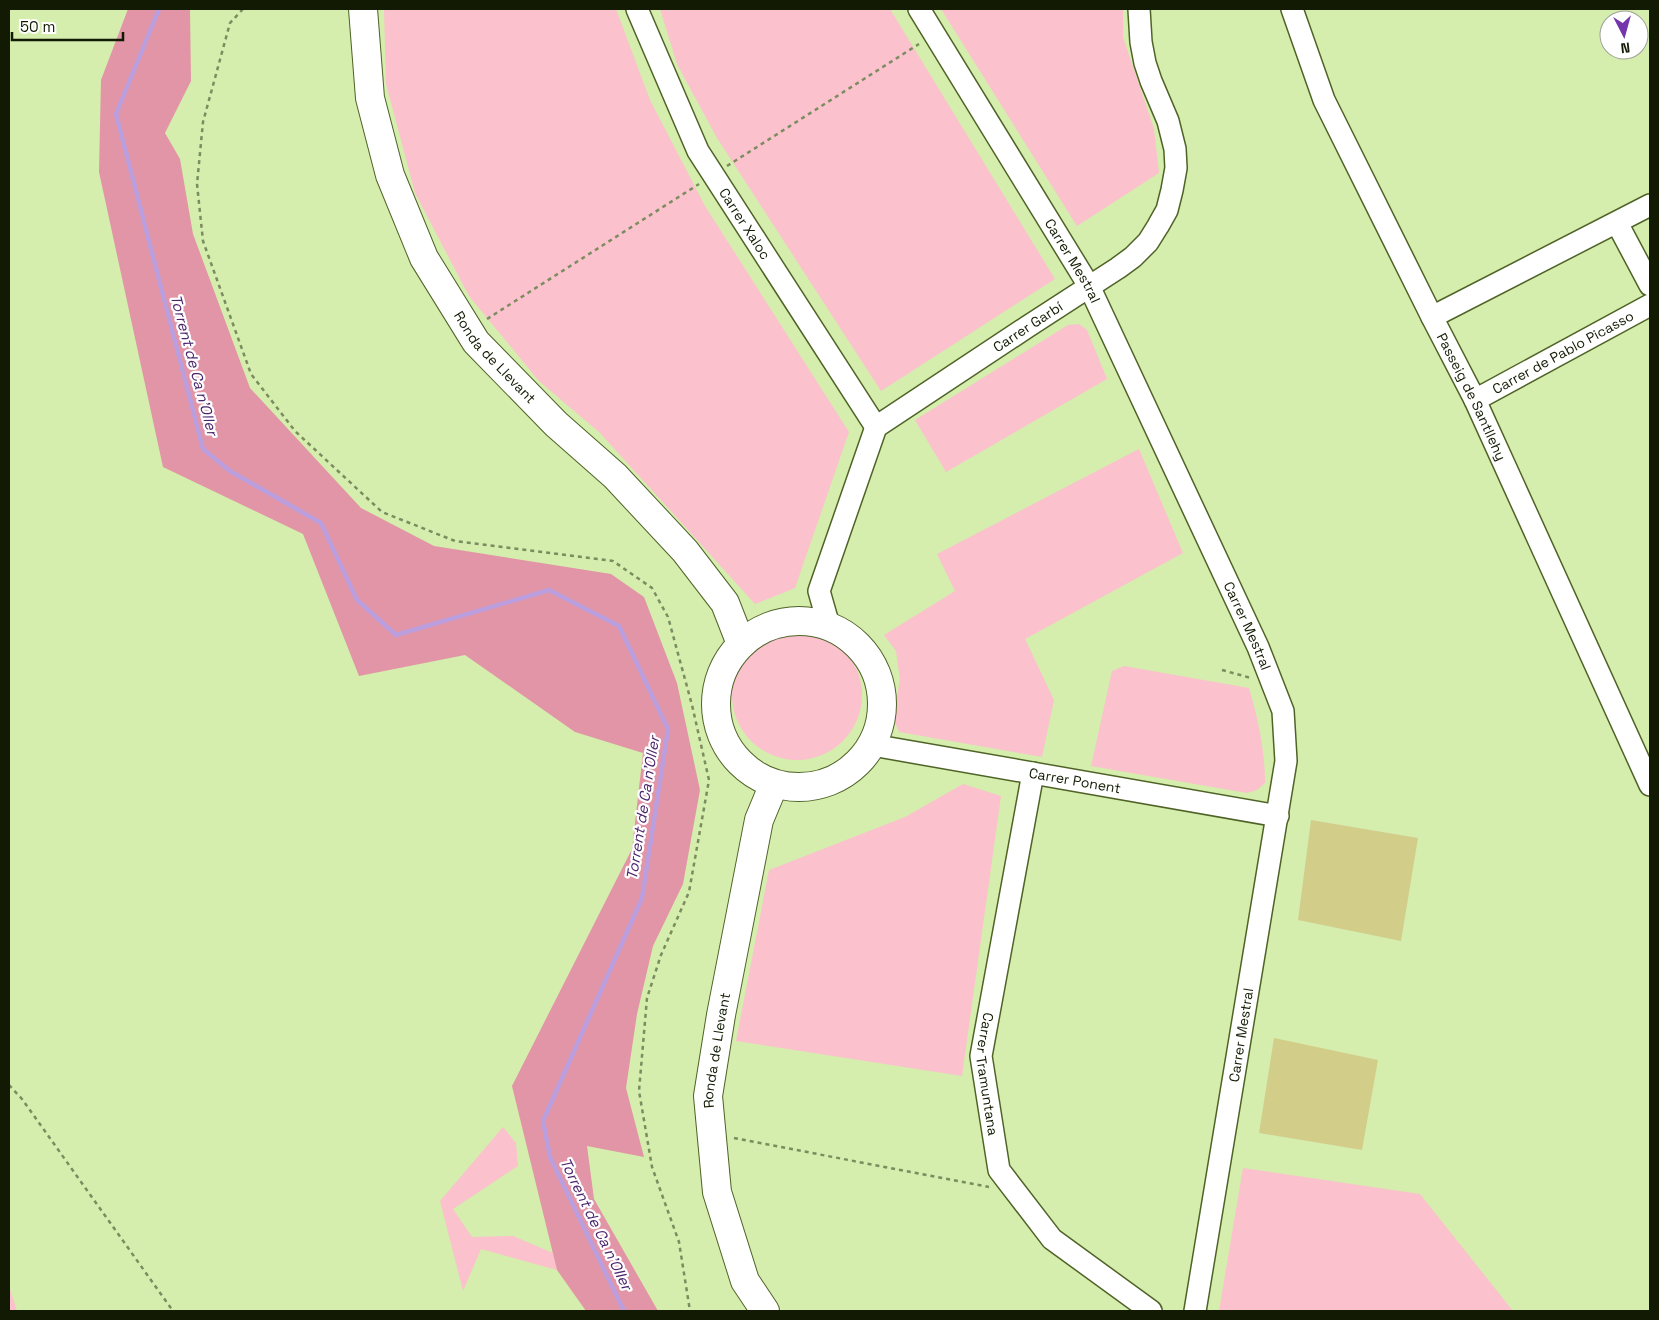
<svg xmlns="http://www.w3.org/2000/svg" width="1659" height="1320" viewBox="0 0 1659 1320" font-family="'Space Grotesk',sans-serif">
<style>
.green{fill:#fbc1cd}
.forest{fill:#e195a6}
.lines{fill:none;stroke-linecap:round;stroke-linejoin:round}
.stream{stroke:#bb9edd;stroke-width:4.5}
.building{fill:#d2ce8a}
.minor-casing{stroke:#4f6327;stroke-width:24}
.major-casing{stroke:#4f6327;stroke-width:30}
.path{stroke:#7b8c5f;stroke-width:2.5;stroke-dasharray:4 4;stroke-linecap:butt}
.minor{stroke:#fff;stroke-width:21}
.major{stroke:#fff;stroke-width:28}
.labels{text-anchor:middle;stroke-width:4.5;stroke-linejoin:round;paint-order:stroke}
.street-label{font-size:14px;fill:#121a03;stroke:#fff}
.water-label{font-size:15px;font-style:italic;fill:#4b246d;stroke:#fff}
</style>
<rect width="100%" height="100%" fill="#d5edad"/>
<!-- green -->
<path class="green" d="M 384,9 L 616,9 L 650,100 L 705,206 L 849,432 L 795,588 L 755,604 L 600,433 L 539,381 L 469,296 L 415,193 L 386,84 Z
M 660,9 L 890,9 L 1055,279 L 881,391 L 717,138 L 677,64 Z
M 941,9 L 1123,9 L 1123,37 L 1154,129 L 1159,173 L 1077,226 Z
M 1079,324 L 1087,330 L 1107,379 L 946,472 L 915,420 L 1068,325 Z
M 1139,449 L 1183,553 L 1025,639 L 1054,700 L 1042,757 L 899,732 L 893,718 L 900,680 L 896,651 L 884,635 L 955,591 L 937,554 Z
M732 695a65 65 0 1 1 130 0a65 65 0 1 1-130 0Z
M 1124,666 L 1249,688 C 1258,719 1265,750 1265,783 L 1257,790 L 1247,793 L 1091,766 L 1112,671 Z
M 963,784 L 1001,796 L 962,1076 L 736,1041 L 769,870 L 905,817 Z
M 503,1127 L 516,1143 L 518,1166 L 453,1209 L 472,1237 L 513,1236 L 553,1253 L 557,1270 L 481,1249 L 463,1291 L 440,1201 Z
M 1243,1168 L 1420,1194 L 1513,1311 L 1219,1311 Z
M 9,1286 L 17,1311 L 9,1311 Z"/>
<!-- forest -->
<path class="forest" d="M 128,9 L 192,9 L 190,10 L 191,81 L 165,133 L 180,159 L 193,234 L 250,388 L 361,508 L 434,546 L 611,574 L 644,597 L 677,683 L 700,790 L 683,884 L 653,946 L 637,1014 L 626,1088 L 644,1157 L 587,1146 L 594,1199 L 658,1311 L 586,1311 L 557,1270 L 512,1086 L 632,849 L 643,753 L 575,732 L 465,655 L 359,676 L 303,534 L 163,467 L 99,172 L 101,80 Z"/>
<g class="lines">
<!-- stream -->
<path class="stream" d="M 159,9 L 116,114 L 203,449 L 230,471 L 321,523 L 357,600 L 396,635 L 549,590 L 619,626 L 668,729 L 642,898 L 543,1121 L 550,1157 L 624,1311"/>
</g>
<!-- building -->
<path class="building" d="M 1311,820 L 1418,838 L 1401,941 L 1298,920 Z
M 1274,1038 L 1378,1060 L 1362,1150 L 1259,1133 Z"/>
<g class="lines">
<defs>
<g id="minor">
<path id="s1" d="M 637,9 L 698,151 L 876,427"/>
<path id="s2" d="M 919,9 L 1089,286 L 1258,647 L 1283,711 L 1286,761 L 1195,1311"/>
<path id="s3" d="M 1292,9 L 1324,100 L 1432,317 L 1475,400 L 1650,785"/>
<path d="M 1617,223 L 1650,285"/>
<path d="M 1432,317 L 1650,205"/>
<path id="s4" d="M 1475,400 L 1650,305"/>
<path id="s5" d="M 829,626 L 819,591 L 876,427 L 1027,327 L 1118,268 L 1133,257 L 1148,242 L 1158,226 L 1167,210 L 1172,190 L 1176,168 L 1175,149 L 1168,121 L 1151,81 L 1145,63 L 1141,42 L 1139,9"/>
<path id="s6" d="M 872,745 L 1278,816"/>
<path id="s7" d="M 1033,773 L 981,1056 L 999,1170 L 1052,1239 L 1151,1311"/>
</g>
<g id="major">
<path id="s8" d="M 363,9 L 370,98 L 390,175 L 424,258 L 476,342 L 556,424 L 615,476 L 685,551 L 725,603 L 741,644"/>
<circle cx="799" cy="704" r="83"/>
<path id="s9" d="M 765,1311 L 745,1281 L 717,1192 L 708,1096 L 721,1015 L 759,820 L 774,784"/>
</g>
</defs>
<!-- minor casing -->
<use href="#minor" class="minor-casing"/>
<!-- major casing -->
<use href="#major" class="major-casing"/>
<!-- path -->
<path class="path" d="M 243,9 L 230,23 L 203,122 L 197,184 L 203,241 L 251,374 L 295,431 L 382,512 L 455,541 L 613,561 L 652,588 L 668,617 L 692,705 L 709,780 L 689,892 L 661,955 L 647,998 L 639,1091 L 652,1167 L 679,1242 L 690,1311
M 727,166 L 919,44
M 487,319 L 699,184
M 1222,670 L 1251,678
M 9,1085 L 22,1099 L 173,1311
M 734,1138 L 989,1187"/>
<!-- minor -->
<use href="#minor" class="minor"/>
<!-- major -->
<use href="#major" class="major"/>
</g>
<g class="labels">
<!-- street labels -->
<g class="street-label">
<text dy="5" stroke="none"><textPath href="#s1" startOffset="241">Carrer Xaloc</textPath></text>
<text dy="5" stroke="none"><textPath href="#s2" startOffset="295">Carrer Mestral</textPath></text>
<text dy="5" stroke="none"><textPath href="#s5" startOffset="392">Carrer Garbí</textPath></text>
<text dy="5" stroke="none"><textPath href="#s4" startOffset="100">Carrer de Pablo Picasso</textPath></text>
<text dy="5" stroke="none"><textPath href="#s8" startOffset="381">Ronda de Llevant</textPath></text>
<text dy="5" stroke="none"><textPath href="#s3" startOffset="428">Passeig de Santllehy</textPath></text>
<text dy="5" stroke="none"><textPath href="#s2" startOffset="700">Carrer Mestral</textPath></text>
<text dy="5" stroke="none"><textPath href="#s6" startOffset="206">Carrer Ponent</textPath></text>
<text transform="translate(1241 1035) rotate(-81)" y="5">Carrer Mestral</text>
<text dy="5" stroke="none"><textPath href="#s9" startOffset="272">Ronda de Llevant</textPath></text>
<text dy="5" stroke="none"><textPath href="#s7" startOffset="306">Carrer Tramuntana</textPath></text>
</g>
<!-- water labels -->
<g class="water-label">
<text transform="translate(194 365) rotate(75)" y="5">Torrent de Ca n'Oller</text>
<text transform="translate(643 808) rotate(-81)" y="5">Torrent de Ca n'Oller</text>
<text transform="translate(596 1224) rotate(64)" y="5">Torrent de Ca n'Oller</text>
</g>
</g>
<!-- border -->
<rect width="1659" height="1320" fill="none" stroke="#121a03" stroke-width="20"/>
<!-- north arrow -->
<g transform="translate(1624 35) rotate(174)"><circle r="24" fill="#ffffff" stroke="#a0a39a"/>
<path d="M0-4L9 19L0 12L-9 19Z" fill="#7536ab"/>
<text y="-8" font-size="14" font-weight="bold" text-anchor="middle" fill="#121a03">N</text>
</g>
<!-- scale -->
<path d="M12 32v8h111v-8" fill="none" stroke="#121a03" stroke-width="2.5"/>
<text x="20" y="32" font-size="15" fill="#121a03" stroke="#ffffff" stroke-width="4" paint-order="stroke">50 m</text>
</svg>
